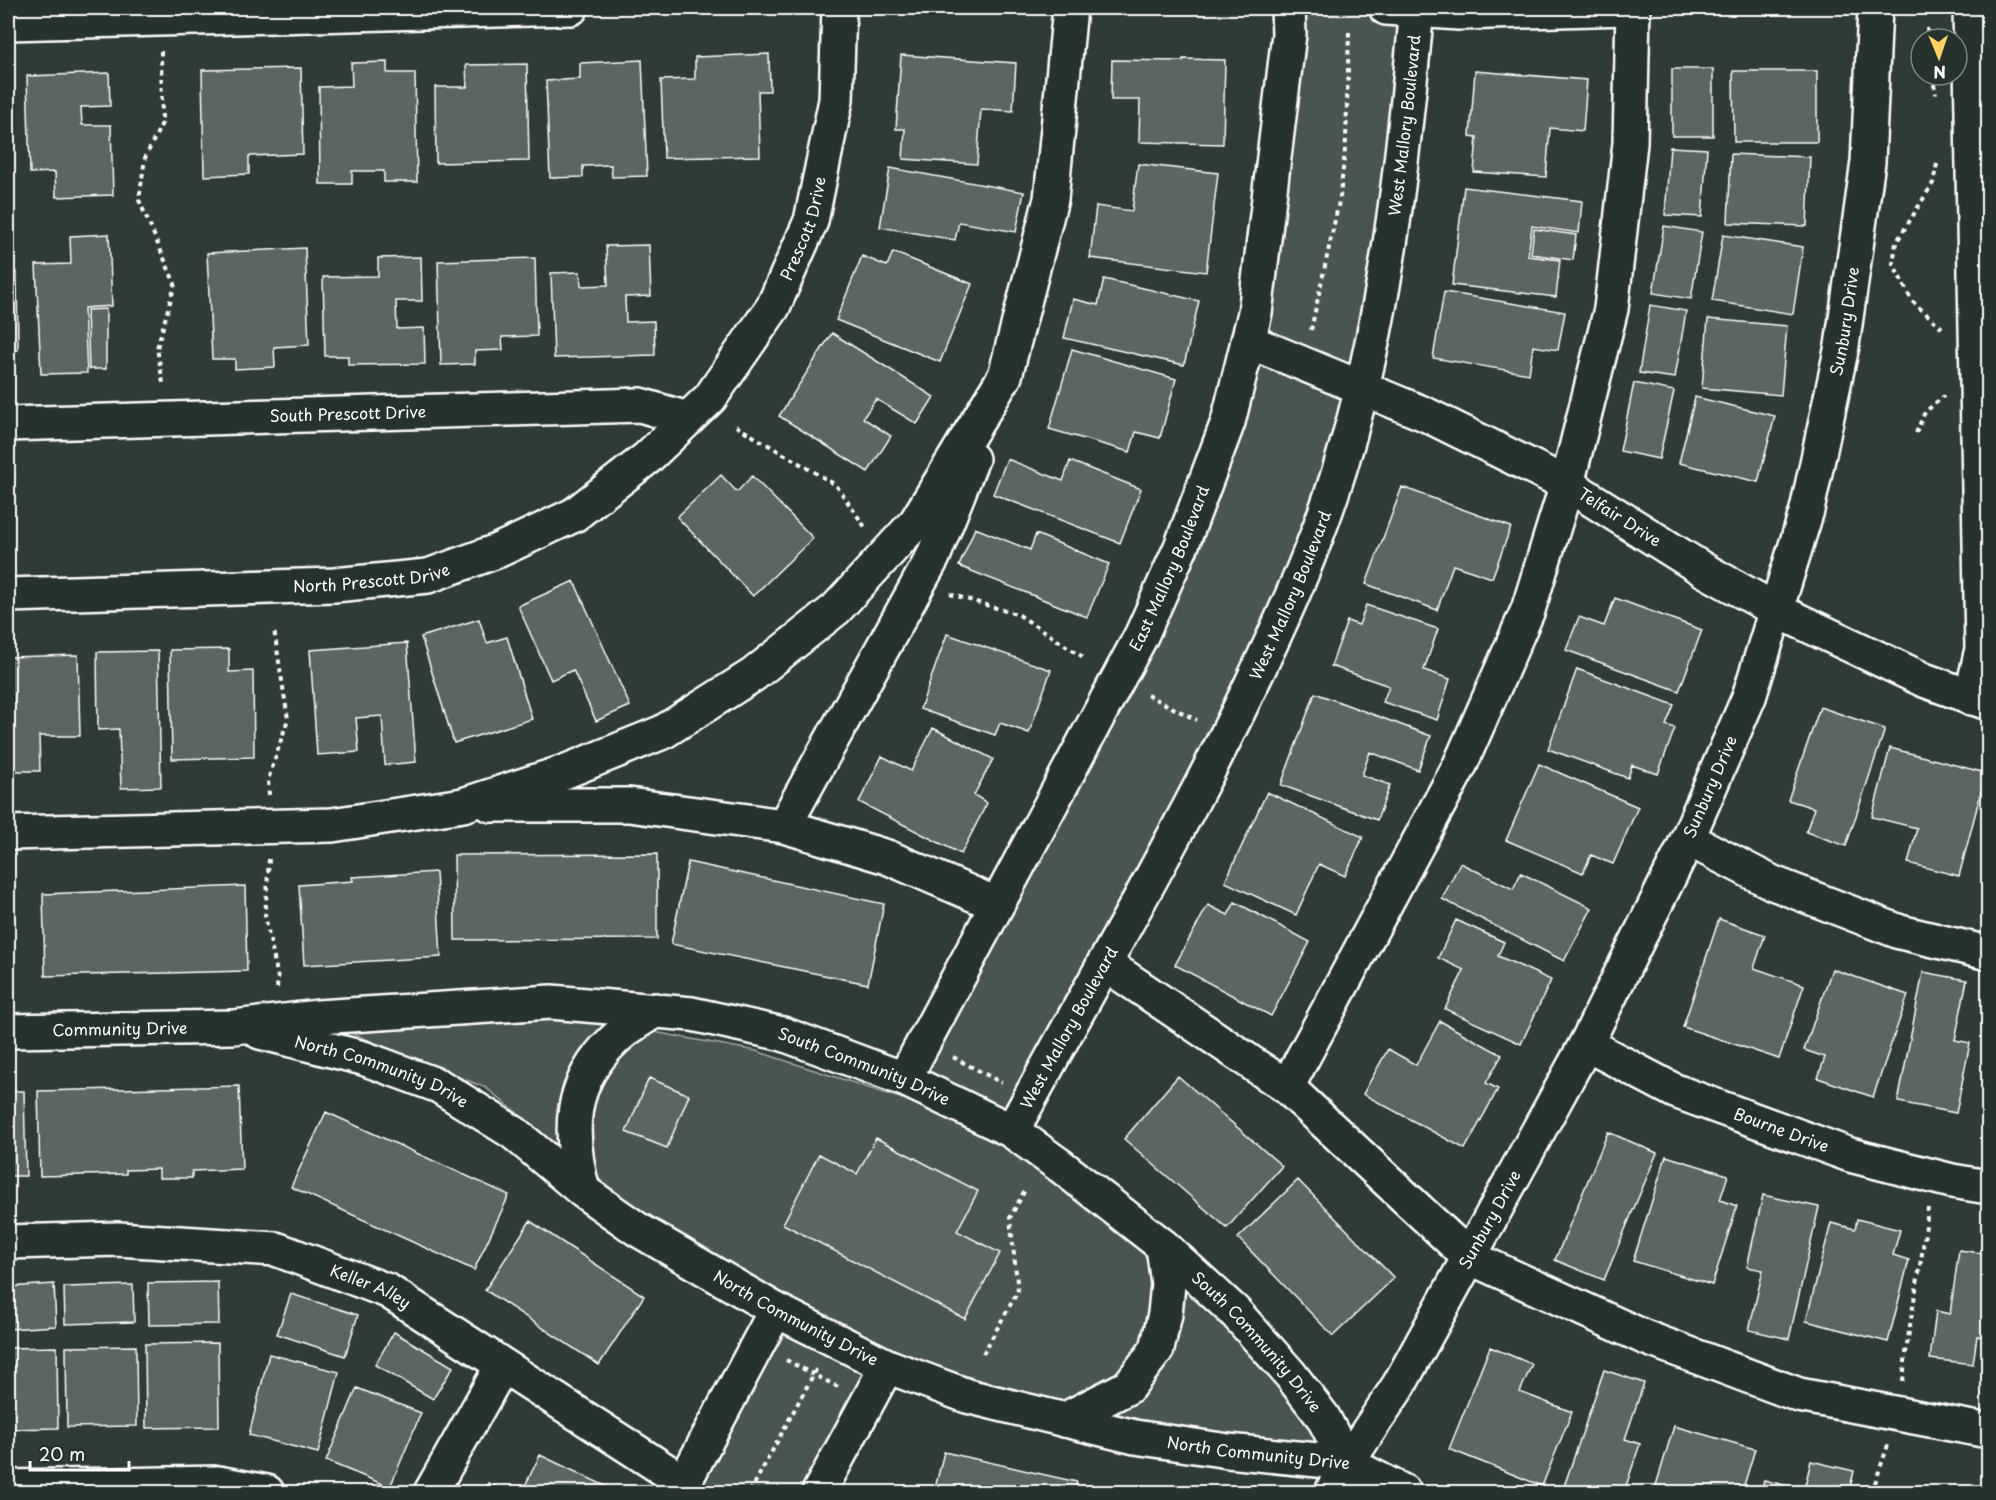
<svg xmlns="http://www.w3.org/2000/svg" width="1996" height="1500" viewBox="0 0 1996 1500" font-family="'Playpen Sans',sans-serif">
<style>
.green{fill:#4a544f;stroke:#a4aaa7;stroke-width:1.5}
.building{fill:#5b6661;stroke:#fff;stroke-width:1.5}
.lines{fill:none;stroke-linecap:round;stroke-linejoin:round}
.minor-casing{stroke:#fff;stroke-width:38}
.path{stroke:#fff;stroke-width:4;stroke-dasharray:4.5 4.5;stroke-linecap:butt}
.minor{stroke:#26332d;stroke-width:33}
.labels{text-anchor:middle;stroke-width:5;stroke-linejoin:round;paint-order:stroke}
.street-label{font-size:16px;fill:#fff;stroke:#26332d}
</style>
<rect width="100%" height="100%" fill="#2f3b35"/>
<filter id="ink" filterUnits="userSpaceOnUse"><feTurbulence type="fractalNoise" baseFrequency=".0167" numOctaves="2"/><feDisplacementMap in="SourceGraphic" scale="12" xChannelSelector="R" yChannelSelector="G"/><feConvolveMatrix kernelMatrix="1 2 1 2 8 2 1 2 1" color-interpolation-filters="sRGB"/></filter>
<g filter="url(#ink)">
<!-- green -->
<path class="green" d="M 1301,8 L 1402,8 L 1392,139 L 1357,359 L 1289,568 L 1214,728 L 1010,1122 L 1247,1337 L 1323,1449 L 1129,1425 L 991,1384 L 886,1349 L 808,1492 L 689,1492 L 790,1298 L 630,1204 L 486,1088 L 351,1033 L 579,1018 L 756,1051 L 903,1099 L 1130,678 L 1247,395 Z"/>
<!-- building -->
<path class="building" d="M 769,54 L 770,91 L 758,91 L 760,156 L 664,158 L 661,80 L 695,79 L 695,57 Z
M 901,55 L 1016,63 L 1013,111 L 981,109 L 977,164 L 903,159 L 905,129 L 896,129 Z
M 1183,59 L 1225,60 L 1223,144 L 1139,142 L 1140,100 L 1111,100 L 1112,60 L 1183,61 Z
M 642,60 L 647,176 L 612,177 L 611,165 L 583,166 L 583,177 L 550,178 L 546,81 L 580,79 L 580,63 Z
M 387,62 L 387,73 L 415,73 L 417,182 L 384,182 L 384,171 L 352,171 L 352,184 L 320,184 L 319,87 L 352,86 L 351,63 Z
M 527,64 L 529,161 L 436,163 L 435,87 L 467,87 L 466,65 Z
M 301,68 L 303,154 L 249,156 L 249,174 L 204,176 L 202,70 Z
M 1672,69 L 1713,69 L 1713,136 L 1672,136 Z
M 1475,71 L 1587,80 L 1583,131 L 1550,128 L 1546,177 L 1474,172 L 1477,137 L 1470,136 Z
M 1733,71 L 1817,71 L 1817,142 L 1734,142 Z
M 109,73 L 110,106 L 81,107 L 82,125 L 111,125 L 113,195 L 56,197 L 55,172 L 30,173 L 27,76 Z
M 8,76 L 13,176 L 8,176 Z
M 1670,147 L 1707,149 L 1702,217 L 1665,215 Z
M 1731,154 L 1810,157 L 1807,226 L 1728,223 Z
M 1138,164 L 1218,173 L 1206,272 L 1090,258 L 1096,206 L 1132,211 Z
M 890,168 L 1024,192 L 1016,232 L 959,222 L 955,240 L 880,227 Z
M 1464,187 L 1582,201 L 1579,233 L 1532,226 L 1528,256 L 1560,260 L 1556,297 L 1452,285 Z
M 1664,226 L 1702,232 L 1691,299 L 1653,293 Z
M 1534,229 L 1576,235 L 1573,260 L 1531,254 Z
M 109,234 L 112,306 L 84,308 L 87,373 L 41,374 L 36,265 L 71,264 L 70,236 Z
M 1723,235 L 1803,247 L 1793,314 L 1712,301 Z
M 649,245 L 651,296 L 625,297 L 626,322 L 654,321 L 655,355 L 554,358 L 551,273 L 580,272 L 581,286 L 608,285 L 606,246 Z
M 305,248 L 309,345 L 274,347 L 275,367 L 235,369 L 235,359 L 212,359 L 207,253 Z
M 893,252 L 972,284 L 940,362 L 836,320 L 862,256 L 887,266 Z
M 421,257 L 422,301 L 396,301 L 397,329 L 424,328 L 425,364 L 348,365 L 348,356 L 325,356 L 323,277 L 378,276 L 378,258 Z
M 535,258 L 537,336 L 502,337 L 503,350 L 475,351 L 475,364 L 441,365 L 438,261 Z
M 8,272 L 17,272 L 18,350 L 8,350 Z
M 1104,279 L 1199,301 L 1184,365 L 1064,338 L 1073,299 L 1098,305 Z
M 1444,292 L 1565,312 L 1558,350 L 1533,346 L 1529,374 L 1433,358 Z
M 1650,305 L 1686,311 L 1675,378 L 1639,373 Z
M 106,309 L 106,369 L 89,369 L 87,310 Z
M 1708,319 L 1787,326 L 1781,395 L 1702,388 Z
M 832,333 L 934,397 L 917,424 L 876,399 L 863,418 L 891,436 L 868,472 L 779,416 Z
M 1072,349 L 1176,379 L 1160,438 L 1136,432 L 1130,452 L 1049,429 Z
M 1634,383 L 1674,391 L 1659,459 L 1620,451 Z
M 1695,397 L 1775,416 L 1758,482 L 1679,463 Z
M 1007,459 L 1063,481 L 1070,461 L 1141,489 L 1120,543 L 993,494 Z
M 721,475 L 737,492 L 752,476 L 813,538 L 753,596 L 677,517 Z
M 1402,487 L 1511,527 L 1492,578 L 1453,565 L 1437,610 L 1366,584 Z
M 975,528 L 1030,550 L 1036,534 L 1109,564 L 1087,617 L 959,566 Z
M 574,581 L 630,706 L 596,721 L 573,670 L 551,680 L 518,606 Z
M 1615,598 L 1702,630 L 1679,691 L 1566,650 L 1579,617 L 1604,626 Z
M 1366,605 L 1438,629 L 1424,670 L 1450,679 L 1437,720 L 1383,702 L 1389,686 L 1331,666 L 1347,621 L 1359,625 Z
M 479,619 L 487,643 L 507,637 L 532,719 L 454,743 L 421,637 Z
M 947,634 L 1051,670 L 1029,733 L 1000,723 L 995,735 L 920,709 Z
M 407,643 L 416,762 L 385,765 L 382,716 L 356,718 L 359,752 L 317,755 L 310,650 Z
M 229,649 L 229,672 L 253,671 L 254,757 L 172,759 L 170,650 Z
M 158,651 L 161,787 L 121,788 L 119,729 L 98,730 L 97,652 Z
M 78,655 L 80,736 L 39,736 L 40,771 L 8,771 L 8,657 Z
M 1577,669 L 1674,705 L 1666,725 L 1675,728 L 1658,774 L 1632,765 L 1628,778 L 1548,749 Z
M 1315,693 L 1431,736 L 1418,770 L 1370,752 L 1362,775 L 1390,785 L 1377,820 L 1281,785 Z
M 1820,707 L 1885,729 L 1846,846 L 1806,832 L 1814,808 L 1788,800 Z
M 933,728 L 993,759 L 974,795 L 987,803 L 961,854 L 859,802 L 882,756 L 911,771 Z
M 1890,748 L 1986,773 L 1959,876 L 1908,863 L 1917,828 L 1872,817 Z
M 1539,764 L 1638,807 L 1613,864 L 1591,855 L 1583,873 L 1506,840 Z
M 1267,792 L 1363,837 L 1345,876 L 1319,864 L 1296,915 L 1225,882 Z
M 657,854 L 657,939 L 455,940 L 454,855 Z
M 688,862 L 884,904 L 868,984 L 671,944 Z
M 1460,863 L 1513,889 L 1521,873 L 1592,908 L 1564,961 L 1442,899 Z
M 436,872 L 441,957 L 304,965 L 299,885 L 353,881 L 352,877 Z
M 245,886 L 247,971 L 45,976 L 43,894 Z
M 1235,902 L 1310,942 L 1271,1016 L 1175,965 L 1208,905 L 1228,915 Z
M 1719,919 L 1765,935 L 1754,968 L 1804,985 L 1779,1059 L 1683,1027 Z
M 1456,920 L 1504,942 L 1498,956 L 1551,980 L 1521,1044 L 1445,1009 L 1464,970 L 1438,958 Z
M 1832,969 L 1908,995 L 1873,1097 L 1818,1078 L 1825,1057 L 1804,1050 Z
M 1923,972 L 1967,980 L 1955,1040 L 1970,1043 L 1956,1113 L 1898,1102 Z
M 1440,1021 L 1502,1055 L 1486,1083 L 1498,1089 L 1465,1149 L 1363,1094 L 1388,1049 L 1416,1065 Z
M 1178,1076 L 1282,1166 L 1227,1228 L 1124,1139 Z
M 649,1078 L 689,1095 L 667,1148 L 626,1132 Z
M 239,1086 L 242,1169 L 192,1171 L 192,1178 L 159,1178 L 159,1169 L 126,1170 L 126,1174 L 40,1176 L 38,1091 Z
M 8,1091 L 24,1091 L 26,1176 L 8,1176 Z
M 326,1112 L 509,1195 L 474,1270 L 291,1187 Z
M 1608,1132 L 1657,1153 L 1604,1280 L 1555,1260 Z
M 876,1138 L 978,1191 L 957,1231 L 1000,1253 L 965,1319 L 783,1224 L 819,1154 L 857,1174 Z
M 1666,1156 L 1728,1175 L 1720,1200 L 1737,1206 L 1712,1285 L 1633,1261 Z
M 1298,1180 L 1394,1278 L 1333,1336 L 1238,1238 Z
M 1763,1195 L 1819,1207 L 1789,1339 L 1749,1330 L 1763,1270 L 1747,1267 Z
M 1857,1219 L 1900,1230 L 1893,1255 L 1909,1260 L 1888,1342 L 1806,1321 L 1831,1223 L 1855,1229 Z
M 530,1221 L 644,1296 L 599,1365 L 485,1290 Z
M 1959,1250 L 1988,1254 L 1988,1338 L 1977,1336 L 1973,1364 L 1930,1359 L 1936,1311 L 1950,1314 Z
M 218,1282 L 219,1324 L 149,1325 L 148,1283 Z
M 54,1284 L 56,1326 L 8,1329 L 8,1287 Z
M 133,1285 L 134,1322 L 65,1324 L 64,1287 Z
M 291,1294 L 358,1315 L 345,1356 L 277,1334 Z
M 394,1332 L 453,1367 L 433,1399 L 375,1365 Z
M 218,1343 L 219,1427 L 146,1428 L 145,1344 Z
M 136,1346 L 137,1426 L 67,1427 L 66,1347 Z
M 57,1347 L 58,1428 L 8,1429 L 8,1348 Z
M 1490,1347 L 1532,1364 L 1520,1392 L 1572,1412 L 1542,1486 L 1449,1449 Z
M 269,1354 L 339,1372 L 318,1453 L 249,1435 Z
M 1604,1370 L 1644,1383 L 1625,1439 L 1640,1444 L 1624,1492 L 1562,1492 Z
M 357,1388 L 421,1413 L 390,1487 L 326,1461 Z
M 1674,1426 L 1755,1449 L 1742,1492 L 1654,1492 Z
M 944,1452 L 1077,1482 L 1075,1492 L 934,1492 Z
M 540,1455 L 614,1490 L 613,1492 L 522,1492 Z
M 1811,1461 L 1854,1471 L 1849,1492 L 1761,1492 L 1764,1480 L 1804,1490 Z
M 488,1483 L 509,1492 L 484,1492 Z"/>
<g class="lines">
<defs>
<g id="minor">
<path d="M 1386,8 L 1459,13 L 1627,8"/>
<path d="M 1970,8 L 1982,649 L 1971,698"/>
<path d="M 8,23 L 571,8"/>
<path id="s1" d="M 1248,341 L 1427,415 L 1567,484 L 1704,570 L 1778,611 L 1924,680 L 1988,703"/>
<path id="s2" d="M 8,424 L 640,405 L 688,419"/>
<path id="s3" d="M 8,595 L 334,585 L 428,576 L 497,551 L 574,515 L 647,458 L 710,398 L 773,307 L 811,221 L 836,100 L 839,8"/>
<path d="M 491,805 L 629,805 L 784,826 L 887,857 L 996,904"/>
<path d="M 784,826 L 933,557 L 972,459"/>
<path d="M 8,833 L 332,825 L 463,805 L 564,772 L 663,732 L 753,675 L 836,609 L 916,522 L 1005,376 L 1051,199 L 1070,8"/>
<path d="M 1688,839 L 1773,883 L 1900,932 L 1988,953"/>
<path d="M 1104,963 L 1287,1087 L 1469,1257 L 1644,1337 L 1799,1395 L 1988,1431"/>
<path id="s4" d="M 8,1031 L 234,1027 L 318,1017 L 551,1002 L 692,1014 L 783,1034 L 904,1079 L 1012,1131 L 1062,1167 L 1163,1246 L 1235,1312 L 1290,1374 L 1323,1417 L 1347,1463"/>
<path id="s5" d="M 260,1032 L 363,1058 L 439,1086 L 514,1133 L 583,1191 L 637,1229 L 776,1310 L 887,1366 L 967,1396 L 1135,1437 L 1228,1451 L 1347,1463 L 1404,1492"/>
<path id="s6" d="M 1586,1044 L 1675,1091 L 1850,1155 L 1952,1181 L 1988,1187"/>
<path id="s7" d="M 904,1079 L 1141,636 L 1181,547 L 1228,422 L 1255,313 L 1289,34 L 1288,8"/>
<path d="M 1287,1087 L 1460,765 L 1528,610 L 1567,484 L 1611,309 L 1630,143 L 1633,8"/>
<path id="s8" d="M 1012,1131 C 1087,992 1167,856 1237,714 C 1276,634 1314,553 1340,468 C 1386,319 1403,162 1417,8"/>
<path d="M 583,1191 C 568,1132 568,1084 614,1040 C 626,1028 642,1019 656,1010"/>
<path id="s9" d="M 8,1242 L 118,1239 L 276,1249 L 388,1291 L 685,1483"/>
<path d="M 1064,1420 L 1128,1387 L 1157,1349 L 1165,1314 L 1168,1284 L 1163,1246"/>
<path d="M 8,1487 L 218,1483 L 267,1492"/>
<path d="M 431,1492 L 502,1366"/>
<path d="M 679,1492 L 776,1310"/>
<path d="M 819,1492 L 887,1366"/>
<path id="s10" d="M 1332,1492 L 1347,1463 L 1399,1385 L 1586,1044 L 1683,849 L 1749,697 L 1807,510 L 1842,346 L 1868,162 L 1875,8"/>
</g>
</defs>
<!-- minor casing -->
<use href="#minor" class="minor-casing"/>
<!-- path -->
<path class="path" d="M 1927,28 L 1928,39
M 161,51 L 162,123 L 145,158 L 139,200 L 175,284 L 157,348 L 163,383
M 1932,75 L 1936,94
M 1937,164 L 1933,183 L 1896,243 L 1893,264 L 1912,301 L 1942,328
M 1311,330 L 1340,197 L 1346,140 L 1349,31
M 736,426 L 836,485 L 865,527
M 1916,433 L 1925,412 L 1944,396
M 950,594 L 1019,615 L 1083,657
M 1147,695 L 1197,720
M 269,795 L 268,780 L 288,719 L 274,630
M 269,859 L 265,916 L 278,978 L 277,988
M 953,1057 L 1002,1083
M 983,1354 L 1018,1291 L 1010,1218 L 1026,1188
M 786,1360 L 838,1387
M 1903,1381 C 1908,1322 1922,1267 1928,1208
M 750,1492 L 818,1366
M 1872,1492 L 1888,1445"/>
<!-- minor -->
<use href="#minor" class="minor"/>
</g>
</g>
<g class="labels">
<!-- street labels -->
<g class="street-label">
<text dy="6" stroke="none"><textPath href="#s8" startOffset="1090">West Mallory Boulevard</textPath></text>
<text dy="6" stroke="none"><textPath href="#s3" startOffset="954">Prescott Drive</textPath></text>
<text dy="6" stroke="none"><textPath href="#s10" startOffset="1287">Sunbury Drive</textPath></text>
<text dy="6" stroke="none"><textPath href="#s2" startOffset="340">South Prescott Drive</textPath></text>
<text dy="6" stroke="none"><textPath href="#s1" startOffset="412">Telfair Drive</textPath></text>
<text dy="6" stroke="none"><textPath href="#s7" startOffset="576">East Mallory Boulevard</textPath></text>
<text dy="6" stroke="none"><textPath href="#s3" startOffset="364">North Prescott Drive</textPath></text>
<text dy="6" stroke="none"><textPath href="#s8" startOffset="604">West Mallory Boulevard</textPath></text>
<text dy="6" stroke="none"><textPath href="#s10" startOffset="801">Sunbury Drive</textPath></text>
<text dy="6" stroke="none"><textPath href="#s8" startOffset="118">West Mallory Boulevard</textPath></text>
<text dy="6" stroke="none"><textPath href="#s4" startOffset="112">Community Drive</textPath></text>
<text dy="6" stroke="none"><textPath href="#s4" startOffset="866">South Community Drive</textPath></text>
<text dy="6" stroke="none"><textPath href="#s5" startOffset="128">North Community Drive</textPath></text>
<text dy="6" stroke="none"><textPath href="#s6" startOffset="214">Bourne Drive</textPath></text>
<text dy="6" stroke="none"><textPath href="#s10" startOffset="315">Sunbury Drive</textPath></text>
<text dy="6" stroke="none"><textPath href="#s9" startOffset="370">Keller Alley</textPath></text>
<text dy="6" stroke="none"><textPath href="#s5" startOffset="614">North Community Drive</textPath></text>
<text dy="6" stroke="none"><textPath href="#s4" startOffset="1352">South Community Drive</textPath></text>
<text dy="6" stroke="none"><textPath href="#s5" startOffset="1100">North Community Drive</textPath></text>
</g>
</g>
<!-- margin -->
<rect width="1996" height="1500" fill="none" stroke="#26332d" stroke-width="30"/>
<rect x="15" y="15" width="1966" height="1470" fill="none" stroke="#fff" stroke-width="2" filter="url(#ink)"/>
<!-- north arrow -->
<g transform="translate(1939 57) rotate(178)"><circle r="28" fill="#26332d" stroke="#7d8581" stroke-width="1.5"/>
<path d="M0-4.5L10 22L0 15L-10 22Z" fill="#ffd166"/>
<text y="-9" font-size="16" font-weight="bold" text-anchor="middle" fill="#ffffff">N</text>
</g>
<!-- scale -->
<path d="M30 1461v9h99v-9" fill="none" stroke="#ffffff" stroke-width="3"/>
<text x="39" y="1461" font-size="18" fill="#ffffff" stroke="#26332d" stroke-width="4.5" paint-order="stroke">20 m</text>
</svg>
